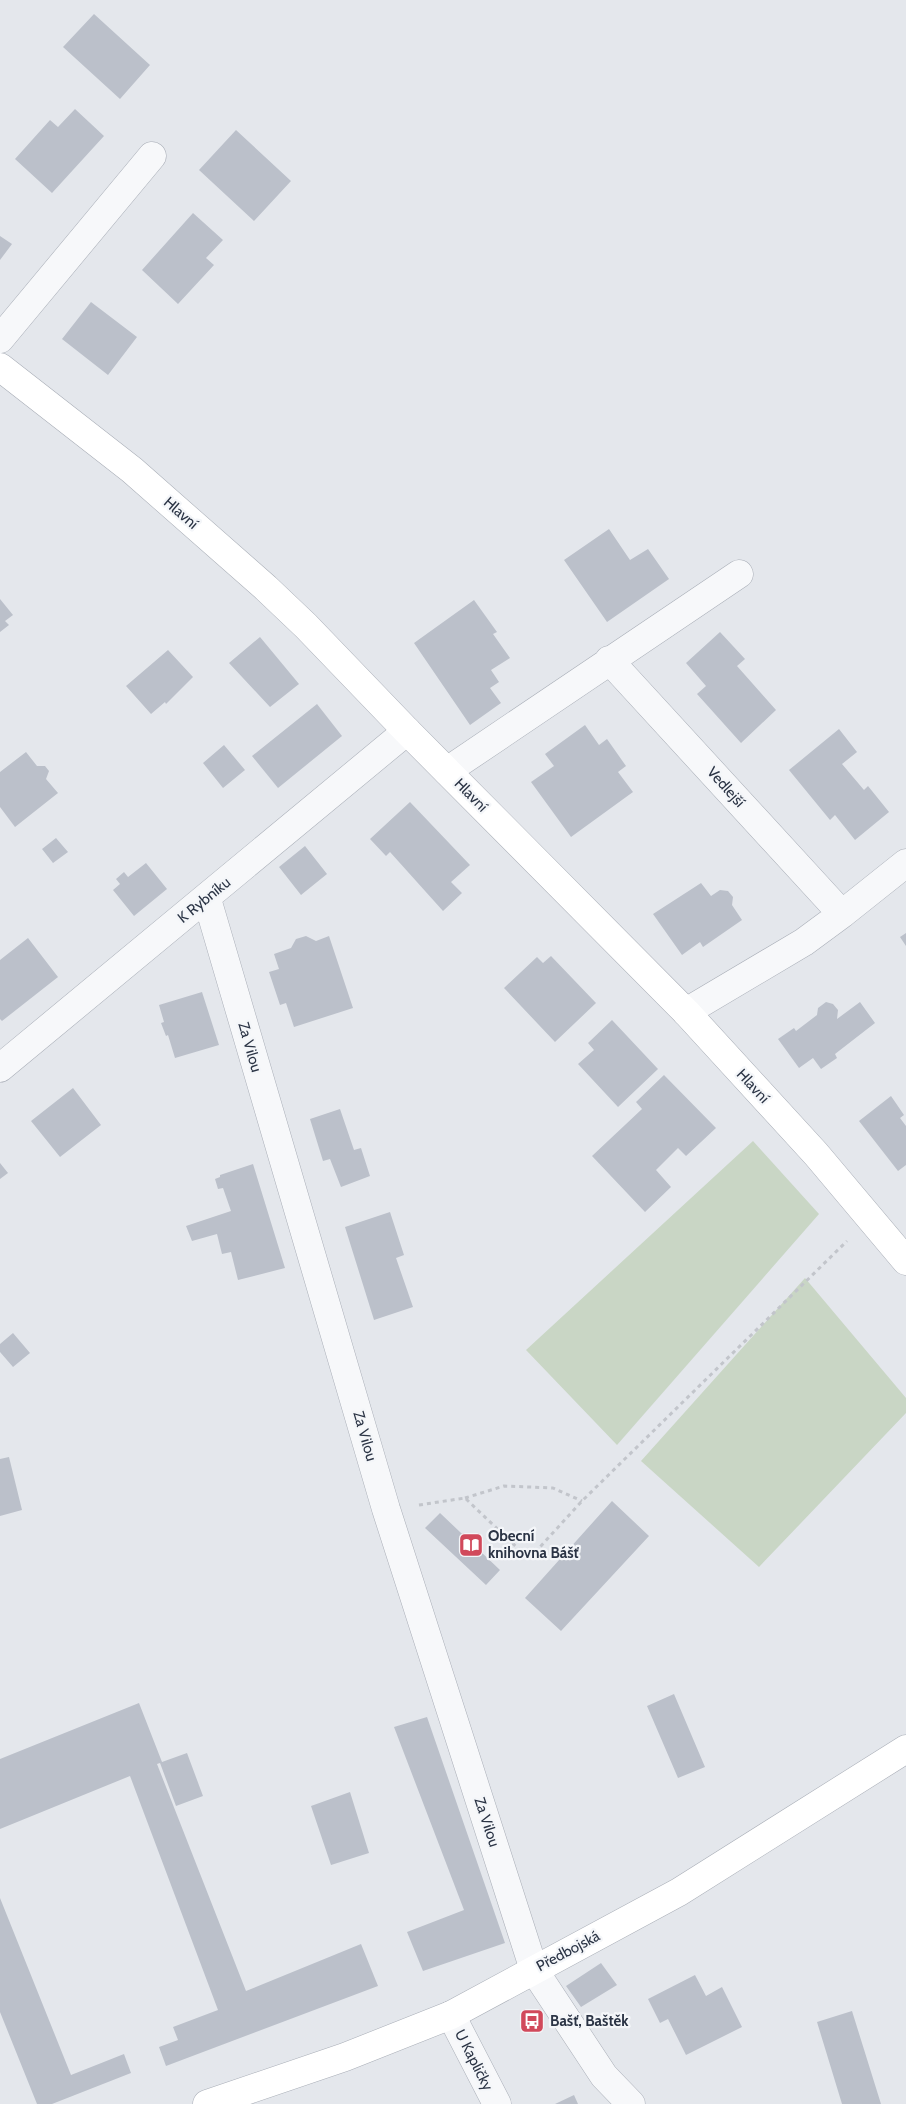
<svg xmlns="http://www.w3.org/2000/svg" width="906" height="2104" viewBox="0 0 906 2104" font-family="Cabin,sans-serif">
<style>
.green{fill:#c9d6c5}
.building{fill:#bbc0ca}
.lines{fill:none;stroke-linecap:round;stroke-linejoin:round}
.street-casing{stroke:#a9aeb7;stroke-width:29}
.secondary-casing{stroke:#a9aeb7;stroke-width:29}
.path{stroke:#c2c5cb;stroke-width:3;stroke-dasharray:4 4;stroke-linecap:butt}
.street{stroke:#f7f8fa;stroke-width:28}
.secondary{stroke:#fff;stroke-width:28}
.labels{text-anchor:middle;stroke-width:4.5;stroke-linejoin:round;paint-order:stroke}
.street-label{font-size:15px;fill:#2b3445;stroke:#f4f6f9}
.poi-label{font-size:15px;font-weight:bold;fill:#2b3445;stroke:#f4f6f9;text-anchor:start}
</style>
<rect width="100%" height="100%" fill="#e4e7ec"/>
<!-- green -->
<path class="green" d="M 753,1141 L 819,1214 L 617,1445 L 526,1350 Z
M 805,1278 L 906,1398 L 906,1413 L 759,1567 L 641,1461 Z"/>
<!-- building -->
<path class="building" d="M 94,14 L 150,65 L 120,99 L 63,47 Z
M 75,109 L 104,136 L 52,193 L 15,159 L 50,120 L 58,127 Z
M 236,130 L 291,181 L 254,221 L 199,170 Z
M 193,213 L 223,240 L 206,258 L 214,265 L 178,304 L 142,270 Z
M 0,236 L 12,244 L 0,260 Z
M 91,302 L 137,337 L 108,375 L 62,339 Z
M 609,529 L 630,560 L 648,549 L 669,579 L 607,622 L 564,560 Z
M 0,599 L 13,615 L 5,621 L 9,625 L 0,632 Z
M 474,600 L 497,632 L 493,634 L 510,658 L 491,670 L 499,682 L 490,688 L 501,703 L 470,725 L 414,643 Z
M 720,632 L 745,659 L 737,666 L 776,710 L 741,743 L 697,694 L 706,686 L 686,663 Z
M 260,637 L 299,684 L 270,707 L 229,663 Z
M 168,650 L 193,677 L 166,704 L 165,702 L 151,714 L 126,686 Z
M 317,704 L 342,736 L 278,788 L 252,756 Z
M 585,725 L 599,745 L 607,739 L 626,766 L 618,772 L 633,792 L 571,837 L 531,782 L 554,766 L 545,754 Z
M 839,729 L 857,752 L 842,764 L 864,790 L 868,786 L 889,812 L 855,840 L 835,815 L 830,820 L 789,770 Z
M 224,745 L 245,770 L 223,788 L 203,763 Z
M 26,752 L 37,766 L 45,766 L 49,771 L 46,779 L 58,793 L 15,827 L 0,807 L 0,772 Z
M 410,802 L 470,865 L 451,882 L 462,893 L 443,911 L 390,852 L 386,856 L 370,839 Z
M 56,838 L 68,852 L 53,863 L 42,849 Z
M 305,846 L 327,874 L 301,895 L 279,867 Z
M 146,863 L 167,889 L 134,916 L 113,890 L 120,884 L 116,879 L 124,872 L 128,877 Z
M 701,883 L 711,896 L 720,890 L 728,891 L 733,897 L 732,905 L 742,920 L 703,947 L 700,942 L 682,955 L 653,914 Z
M 906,933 L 906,946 L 900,937 Z
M 306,936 L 316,941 L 329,936 L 353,1008 L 294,1027 L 286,1003 L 280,1005 L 269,972 L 279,969 L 274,954 L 291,948 L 296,939 Z
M 28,938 L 58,977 L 2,1021 L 0,1019 L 0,960 Z
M 551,956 L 596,1003 L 555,1042 L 504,988 L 537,957 L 543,963 Z
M 202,992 L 219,1045 L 175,1058 L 168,1035 L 166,1036 L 161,1023 L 164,1022 L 159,1005 Z
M 826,1002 L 833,1004 L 838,1010 L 837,1019 L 860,1002 L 875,1023 L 835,1054 L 837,1058 L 821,1069 L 813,1058 L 799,1068 L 778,1039 L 794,1028 L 796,1031 L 817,1015 L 818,1008 Z
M 612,1020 L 658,1069 L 618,1107 L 578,1064 L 594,1050 L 588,1043 Z
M 664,1075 L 716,1128 L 686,1156 L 678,1148 L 656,1170 L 671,1187 L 645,1212 L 592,1156 L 642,1109 L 636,1102 Z
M 73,1088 L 101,1125 L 60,1157 L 31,1121 Z
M 891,1096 L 904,1115 L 900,1118 L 906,1126 L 906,1165 L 898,1171 L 859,1121 Z
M 340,1109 L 354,1150 L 361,1148 L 370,1176 L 341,1187 L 330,1159 L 323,1161 L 310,1119 Z
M 0,1163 L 8,1173 L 0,1179 Z
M 253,1164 L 285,1268 L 238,1280 L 231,1252 L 222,1254 L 217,1234 L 192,1241 L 186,1226 L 231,1211 L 223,1188 L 218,1189 L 215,1179 L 220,1177 L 220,1175 Z
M 390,1212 L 404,1255 L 396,1258 L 413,1307 L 374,1320 L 345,1227 Z
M 13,1333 L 30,1353 L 13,1367 L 0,1352 L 0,1344 Z
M 9,1457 L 22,1510 L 0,1516 L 0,1459 Z
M 612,1501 L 649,1536 L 561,1631 L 525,1598 Z
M 440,1513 L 500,1570 L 486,1585 L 425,1528 Z
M 674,1694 L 705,1767 L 678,1778 L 647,1706 Z
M 139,1703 L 162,1762 L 187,1753 L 203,1796 L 176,1806 L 160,1763 L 157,1764 L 246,1991 L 361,1944 L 378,1986 L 166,2066 L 159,2047 L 178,2040 L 173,2027 L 218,2010 L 130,1776 L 0,1829 L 0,1759 Z
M 427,1717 L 505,1943 L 423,1971 L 407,1932 L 464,1910 L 394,1727 Z
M 350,1792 L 369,1853 L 331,1865 L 311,1806 Z
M 0,1898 L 71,2075 L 124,2054 L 131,2073 L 52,2104 L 37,2104 L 0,2012 Z
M 601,1963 L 617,1985 L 581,2007 L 566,1986 Z
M 695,1975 L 706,1996 L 722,1987 L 742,2027 L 686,2055 L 668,2019 L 660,2023 L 648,1999 Z
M 852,2011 L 881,2104 L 842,2104 L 817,2022 Z
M 574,2095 L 578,2104 L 555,2104 Z"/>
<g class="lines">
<defs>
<path id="street" d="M 0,339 L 152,156
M 609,660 L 842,914
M 447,771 L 739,574
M 207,899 L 386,1509 L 534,1970 L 604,2076 L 631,2104
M 686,1012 L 804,942 L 842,914 L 906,863
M 0,1068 L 407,731
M 451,2015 L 497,2104"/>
<path id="secondary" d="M 0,367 L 132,470 L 266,588 L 306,626 L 407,731 L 686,1012 L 816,1154 L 906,1261
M 207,2104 L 345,2057 L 451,2015 L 679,1892 L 906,1749"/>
</defs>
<!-- street casing -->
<use href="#street" class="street-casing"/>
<!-- secondary casing -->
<use href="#secondary" class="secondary-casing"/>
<!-- path -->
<path class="path" d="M 465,1498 L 504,1486 L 553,1488 L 582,1501
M 419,1505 L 465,1498 L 529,1559 L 582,1501 L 847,1241"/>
<!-- street -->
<use href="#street" class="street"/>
<!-- secondary -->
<use href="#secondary" class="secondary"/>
</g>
<!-- icons -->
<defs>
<symbol id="library-square" viewBox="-11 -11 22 22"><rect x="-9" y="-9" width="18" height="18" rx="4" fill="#d1495b" stroke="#f4f6f9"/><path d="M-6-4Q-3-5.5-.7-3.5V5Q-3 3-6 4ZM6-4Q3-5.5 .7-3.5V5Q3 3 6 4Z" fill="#fff"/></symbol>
<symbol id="bus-square" viewBox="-11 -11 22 22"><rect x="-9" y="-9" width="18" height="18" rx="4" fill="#d1495b" stroke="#f4f6f9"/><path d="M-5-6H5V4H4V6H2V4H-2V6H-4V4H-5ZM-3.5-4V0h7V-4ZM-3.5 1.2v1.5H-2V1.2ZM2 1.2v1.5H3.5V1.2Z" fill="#fff"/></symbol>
</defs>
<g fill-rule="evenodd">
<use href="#library-square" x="457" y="1531" width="28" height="28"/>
<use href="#bus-square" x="518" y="2007" width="28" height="28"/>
</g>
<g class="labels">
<!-- street labels -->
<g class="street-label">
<text transform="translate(181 513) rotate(41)" y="5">Hlavní</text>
<text transform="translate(726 787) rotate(48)" y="5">Vedlejší</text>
<text transform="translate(471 795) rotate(45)" y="5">Hlavní</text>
<text transform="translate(204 900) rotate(-39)" y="5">K Rybníku</text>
<text transform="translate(250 1047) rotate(74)" y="5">Za Vilou</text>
<text transform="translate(753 1086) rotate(47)" y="5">Hlavní</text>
<text transform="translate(365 1436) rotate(74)" y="5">Za Vilou</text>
<text transform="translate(487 1822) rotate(72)" y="5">Za Vilou</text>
<text transform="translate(568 1951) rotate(-28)" y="5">Předbojská</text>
<text transform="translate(474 2060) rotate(63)" y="5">U Kapličky</text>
</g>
<!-- poi labels -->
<g class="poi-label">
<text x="488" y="1541">Obecní<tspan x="488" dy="17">knihovna Bášť</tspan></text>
<text x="550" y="2026">Bašť, Baštěk</text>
</g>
</g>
</svg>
